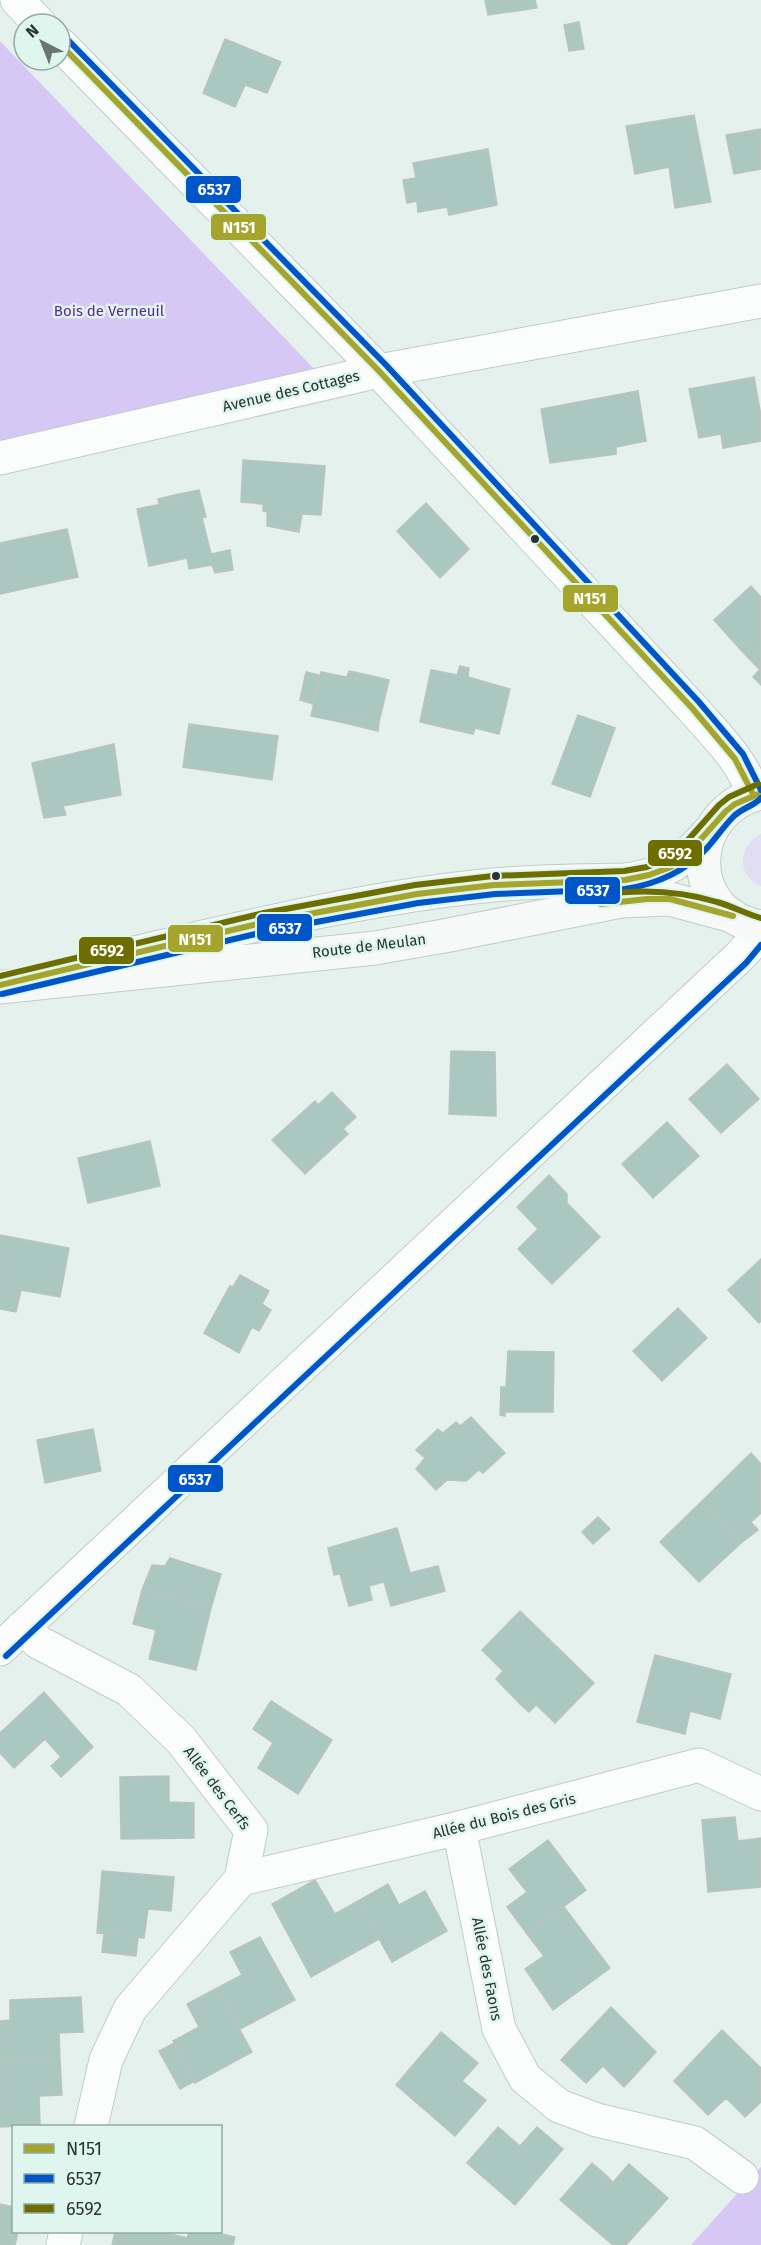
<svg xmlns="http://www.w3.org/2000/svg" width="761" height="2245" viewBox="0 0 761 2245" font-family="'Fira Sans',sans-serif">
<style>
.green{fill:#e1ddf3}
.forest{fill:#d7c7f4}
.building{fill:#aac8bf;stroke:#bac3c0;stroke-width:1.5}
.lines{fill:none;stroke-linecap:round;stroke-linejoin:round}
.minor-casing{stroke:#c1ccc8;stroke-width:35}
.secondary-casing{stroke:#c1ccc8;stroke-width:35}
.minor{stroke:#fbfdfc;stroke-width:33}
.secondary{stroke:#f7f9f9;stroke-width:33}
.bus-1-casing{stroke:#dff6ee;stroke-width:10}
.bus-2-casing{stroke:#dff6ee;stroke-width:10}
.bus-3-casing{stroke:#dff6ee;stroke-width:10}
.bus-1{stroke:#a5a42c;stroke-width:6}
.bus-2{stroke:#0055c8;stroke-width:6}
.bus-3{stroke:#6e6e00;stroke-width:6}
.bus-dot{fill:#2a3330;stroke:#dff6ee;stroke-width:2}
.labels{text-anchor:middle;stroke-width:5;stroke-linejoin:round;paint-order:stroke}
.park-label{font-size:15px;fill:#5d2a8b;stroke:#dff6ee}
.street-label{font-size:15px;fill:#2a3330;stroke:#dff6ee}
.line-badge{stroke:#dff6ee;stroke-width:2}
.badge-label{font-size:16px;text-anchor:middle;font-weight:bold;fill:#fff}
</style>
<rect width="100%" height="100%" fill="#e4f1ed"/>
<!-- green -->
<path class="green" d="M 761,834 L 761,886 C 736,876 738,846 761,834 Z"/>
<!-- forest -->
<path class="forest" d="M 0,41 L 319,374 L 0,447 Z
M 761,2167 L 761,2245 L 691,2245 Z"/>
<!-- building -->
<path class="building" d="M 485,0 L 535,0 L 537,8 L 488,15 Z
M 579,22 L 584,49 L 569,51 L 564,25 Z
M 225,39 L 281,62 L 267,93 L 245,85 L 235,107 L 203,93 Z
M 694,115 L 711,202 L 675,208 L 669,167 L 635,174 L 626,126 Z
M 761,129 L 761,169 L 734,174 L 726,135 Z
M 488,149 L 497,205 L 449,215 L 447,207 L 418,212 L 417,201 L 407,203 L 403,180 L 416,178 L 413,163 Z
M 754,377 L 761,416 L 761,413 L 761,441 L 723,448 L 721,434 L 699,438 L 689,389 Z
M 638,391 L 646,441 L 616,447 L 616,454 L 550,463 L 541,409 Z
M 243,460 L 325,466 L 321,515 L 267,512 L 263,511 L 263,504 L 241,502 Z
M 199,490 L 206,517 L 202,518 L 211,554 L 230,550 L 233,570 L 215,573 L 212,565 L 189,569 L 187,558 L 149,566 L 137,509 L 181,500 L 179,494 Z
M 179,494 L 181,500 L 159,504 L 158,499 Z
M 426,503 L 469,549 L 440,578 L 397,531 Z
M 267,512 L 302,514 L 299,532 L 267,526 Z
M 67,529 L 78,577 L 0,594 L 0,543 Z
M 751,586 L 761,597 L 761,658 L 746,641 L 739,648 L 714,620 Z
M 746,641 L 761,658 L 760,670 L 739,648 Z
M 460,666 L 469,668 L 468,677 L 510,689 L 499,734 L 475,728 L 473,734 L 420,722 L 431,670 L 457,675 Z
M 761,668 L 761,685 L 753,677 Z
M 349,671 L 368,675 L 366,681 L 347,677 Z
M 306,672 L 319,675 L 313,704 L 300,700 Z
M 321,672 L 366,681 L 368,675 L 389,680 L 379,722 L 338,713 L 336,721 L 311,716 Z
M 338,713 L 379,722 L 378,731 L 336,721 Z
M 578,715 L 615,728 L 590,797 L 552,784 Z
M 189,724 L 278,736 L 272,780 L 183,767 Z
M 114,744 L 121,795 L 63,806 L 66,815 L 44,818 L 32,763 Z
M 451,1051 L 495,1052 L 496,1116 L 449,1114 Z
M 727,1064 L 759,1099 L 721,1133 L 689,1099 Z
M 332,1092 L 356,1117 L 343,1129 L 348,1134 L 333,1148 L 328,1143 L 316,1155 L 320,1160 L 305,1174 L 272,1140 L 315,1101 L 318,1105 Z
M 667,1122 L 699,1156 L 653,1198 L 622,1164 Z
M 150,1141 L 160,1186 L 88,1203 L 78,1158 Z
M 328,1143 L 333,1148 L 320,1160 L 316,1155 Z
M 549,1175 L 567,1194 L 567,1203 L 600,1237 L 552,1284 L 518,1249 L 538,1229 L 517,1207 Z
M 0,1235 L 69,1248 L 60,1297 L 21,1290 L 16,1312 L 0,1309 Z
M 761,1259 L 761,1321 L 759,1323 L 728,1290 Z
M 240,1275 L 269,1291 L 262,1304 L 271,1310 L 259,1331 L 252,1327 L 239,1353 L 204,1333 L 230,1286 L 233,1287 Z
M 678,1308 L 707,1338 L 662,1381 L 633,1351 Z
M 508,1351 L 554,1352 L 553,1412 L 505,1412 L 505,1416 L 500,1415 L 501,1387 L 506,1387 Z
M 471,1417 L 505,1453 L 483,1473 L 479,1470 L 466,1481 L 447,1480 L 436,1490 L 416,1469 L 425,1458 L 416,1450 L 438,1429 L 447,1437 Z
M 456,1422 L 460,1426 L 447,1437 L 443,1433 Z
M 93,1429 L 101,1471 L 45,1483 L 37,1440 Z
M 751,1453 L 761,1464 L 761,1513 L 751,1522 L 758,1530 L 741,1543 L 701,1502 Z
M 701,1502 L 741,1543 L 699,1582 L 660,1542 Z
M 598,1517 L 610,1529 L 593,1544 L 582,1532 Z
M 397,1528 L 410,1573 L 438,1566 L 445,1591 L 391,1606 L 384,1582 L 369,1586 L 372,1600 L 349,1606 L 340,1574 L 334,1575 L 328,1548 Z
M 170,1558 L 221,1574 L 211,1608 L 142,1590 L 152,1565 L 165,1566 Z
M 142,1590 L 211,1608 L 196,1670 L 149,1659 L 156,1630 L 133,1624 Z
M 520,1611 L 594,1683 L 555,1723 L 528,1697 L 520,1704 L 496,1679 L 503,1671 L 482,1650 Z
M 655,1655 L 731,1674 L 720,1719 L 690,1711 L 685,1734 L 637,1722 Z
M 44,1692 L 93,1747 L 61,1777 L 51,1766 L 61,1757 L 45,1739 L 14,1768 L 0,1753 L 0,1733 Z
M 528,1697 L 536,1705 L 529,1712 L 520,1704 Z
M 271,1701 L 332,1740 L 298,1794 L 258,1768 L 273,1743 L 253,1729 Z
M 169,1776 L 169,1802 L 194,1803 L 194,1838 L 121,1839 L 120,1777 Z
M 735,1817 L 738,1841 L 761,1838 L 761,1887 L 708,1892 L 702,1820 Z
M 548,1840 L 586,1890 L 527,1934 L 507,1907 L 527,1892 L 509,1869 Z
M 102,1871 L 174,1877 L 171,1911 L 148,1909 L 144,1938 L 97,1933 Z
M 315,1880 L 335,1914 L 358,1901 L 379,1939 L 311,1977 L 272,1904 Z
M 388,1884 L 399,1905 L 425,1891 L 447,1931 L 392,1962 L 358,1901 Z
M 564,1907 L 610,1968 L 553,2010 L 525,1969 L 544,1956 L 527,1934 Z
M 104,1934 L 138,1937 L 136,1956 L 102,1952 Z
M 260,1937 L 295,2000 L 240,2029 L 217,1988 L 242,1975 L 230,1952 Z
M 217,1988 L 252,2052 L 195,2083 L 173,2041 L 199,2027 L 187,2004 Z
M 81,1997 L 83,2032 L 59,2033 L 60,2060 L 0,2063 L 0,2021 L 10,2020 L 10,2000 Z
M 611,2007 L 656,2052 L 624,2087 L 603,2066 L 586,2083 L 561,2060 Z
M 722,2030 L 761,2068 L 761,2102 L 745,2117 L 726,2098 L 708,2115 L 674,2081 Z
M 441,2032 L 478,2063 L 462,2081 L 486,2100 L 455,2136 L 396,2085 Z
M 174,2043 L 195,2081 L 180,2089 L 159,2051 Z
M 60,2060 L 62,2095 L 39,2096 L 40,2125 L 0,2127 L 0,2063 Z
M 498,2127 L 520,2146 L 537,2127 L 563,2149 L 515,2205 L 467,2163 Z
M 592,2163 L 607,2176 L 603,2180 L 609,2187 L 629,2164 L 668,2198 L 626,2245 L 613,2245 L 560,2200 Z
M 607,2176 L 613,2183 L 609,2187 L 603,2180 Z
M 0,2204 L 14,2207 L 14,2232 L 18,2232 L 15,2245 L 0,2245 Z
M 115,2232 L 160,2232 L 175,2235 L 173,2245 L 112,2245 Z
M 189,2232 L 212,2232 L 235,2237 L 233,2245 L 173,2245 L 175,2235 L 187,2238 Z"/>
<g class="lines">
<defs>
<path id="minor" d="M 17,0 L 40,24
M 60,44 L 379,371 L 692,708 C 715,735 743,760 753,794
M 0,458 L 379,371 L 761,301
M 23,1627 L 38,1642 L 129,1690 L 181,1740 L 251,1830 L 241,1879 L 130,2009 L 106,2060 L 91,2126
M 0,1649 L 740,956 L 752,943 L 759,927
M 459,1828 L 499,2029 L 525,2078 L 559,2106 L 597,2120 L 695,2143 L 742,2177
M 241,1879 L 459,1828 L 699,1765 L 761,1794
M 63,2245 L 66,2232"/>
<path id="secondary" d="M 761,793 C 686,810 683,914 761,927
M 121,956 C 243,928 367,897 493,885 C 537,881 581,881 625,880 C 666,875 683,861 710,831
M 0,987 L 375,948 L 444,936 L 621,901 L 670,899 L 733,916"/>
</defs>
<!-- minor casing -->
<use href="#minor" class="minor-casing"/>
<!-- secondary casing -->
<use href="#secondary" class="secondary-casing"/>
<!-- minor -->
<use href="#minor" class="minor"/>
<!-- secondary -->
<use href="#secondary" class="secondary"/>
<defs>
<path id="bus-1" d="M 60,44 L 379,371 L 692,708 L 735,759 L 753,794
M 601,904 L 647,899 L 670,899 L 733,916
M 0,985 L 266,922 L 417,894 L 494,885 L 625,880 L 649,875 L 671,867 L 685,857 L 726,811 L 735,804 L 761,793"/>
<path id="bus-2" d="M 66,38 L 386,365 L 699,702 L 743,754 L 761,790
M 2,994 L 268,931 L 418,903 L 495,894 L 625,889 C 657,884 685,872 707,848 C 716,838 724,826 734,816 C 742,808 754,806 761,798
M 6,1656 L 746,963 L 761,945"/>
<path id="bus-3" d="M 600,895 C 640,889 677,890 717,902 C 732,906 746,914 761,918
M 0,976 L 264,913 L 415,885 L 493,876 L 624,871 L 647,867 L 667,859 L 679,850 L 719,805 L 729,797 L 758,784"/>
</defs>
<!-- bus-1 casing -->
<use href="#bus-1" class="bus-1-casing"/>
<!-- bus-2 casing -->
<use href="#bus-2" class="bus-2-casing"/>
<!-- bus-3 casing -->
<use href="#bus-3" class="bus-3-casing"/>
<!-- bus-1 -->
<use href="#bus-1" class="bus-1"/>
<!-- bus-2 -->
<use href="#bus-2" class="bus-2"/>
<!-- bus-3 -->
<use href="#bus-3" class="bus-3"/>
</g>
<!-- markers -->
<g class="bus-dot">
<circle cx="535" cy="539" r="5"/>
<circle cx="496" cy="876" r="5"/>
</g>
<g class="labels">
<!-- park labels -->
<g class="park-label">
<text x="109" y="316">Bois de Verneuil</text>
</g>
<!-- street labels -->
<g class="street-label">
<text transform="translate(291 391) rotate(-13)" y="5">Avenue des Cottages</text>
<text transform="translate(369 946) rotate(-7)" y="5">Route de Meulan</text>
<text transform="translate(217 1788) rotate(53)" y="5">Allée des Cerfs</text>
<text transform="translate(504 1816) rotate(-14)" y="5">Allée du Bois des Gris</text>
<text transform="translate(487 1969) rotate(79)" y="5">Allée des Faons</text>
</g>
</g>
<g class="line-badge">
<rect x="185" y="175" width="57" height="29" rx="6" fill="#0055c8"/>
<rect x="210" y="213" width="57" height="28" rx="6" fill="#a5a42c"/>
<rect x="562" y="584" width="57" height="29" rx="6" fill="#a5a42c"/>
<rect x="647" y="839" width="56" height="28" rx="6" fill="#6e6e00"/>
<rect x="564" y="876" width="57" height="29" rx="6" fill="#0055c8"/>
<rect x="256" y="913" width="57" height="29" rx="6" fill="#0055c8"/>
<rect x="167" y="924" width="57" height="29" rx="6" fill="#a5a42c"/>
<rect x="78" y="936" width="57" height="29" rx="6" fill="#6e6e00"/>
<rect x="167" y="1464" width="57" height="29" rx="6" fill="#0055c8"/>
</g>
<g class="badge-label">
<text x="214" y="195">6537</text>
<text x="239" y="233">N151</text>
<text x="590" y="604">N151</text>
<text x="675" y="859">6592</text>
<text x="593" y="896">6537</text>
<text x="285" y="934">6537</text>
<text x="195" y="945">N151</text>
<text x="107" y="956">6592</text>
<text x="195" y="1485">6537</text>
</g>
<!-- legend -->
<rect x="12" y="2125" width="210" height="108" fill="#dff6ee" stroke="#97a8a2" stroke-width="1.5"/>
<rect x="24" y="2144" width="30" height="9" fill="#a5a42c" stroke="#97a8a2" stroke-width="1.5"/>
<text x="66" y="2155" font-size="18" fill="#2a3330">N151</text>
<rect x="24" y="2174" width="30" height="9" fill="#0055c8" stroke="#97a8a2" stroke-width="1.5"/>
<text x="66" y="2185" font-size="18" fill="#2a3330">6537</text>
<rect x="24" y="2204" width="30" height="9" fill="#6e6e00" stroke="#97a8a2" stroke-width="1.5"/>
<text x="66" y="2215" font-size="18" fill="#2a3330">6592</text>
<!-- north arrow -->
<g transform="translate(42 42) rotate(318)"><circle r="28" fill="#dff6ee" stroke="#97a8a2" stroke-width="1.5"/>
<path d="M0-4.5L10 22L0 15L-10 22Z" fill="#6b7672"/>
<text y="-9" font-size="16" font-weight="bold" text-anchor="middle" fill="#2a3330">N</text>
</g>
</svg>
